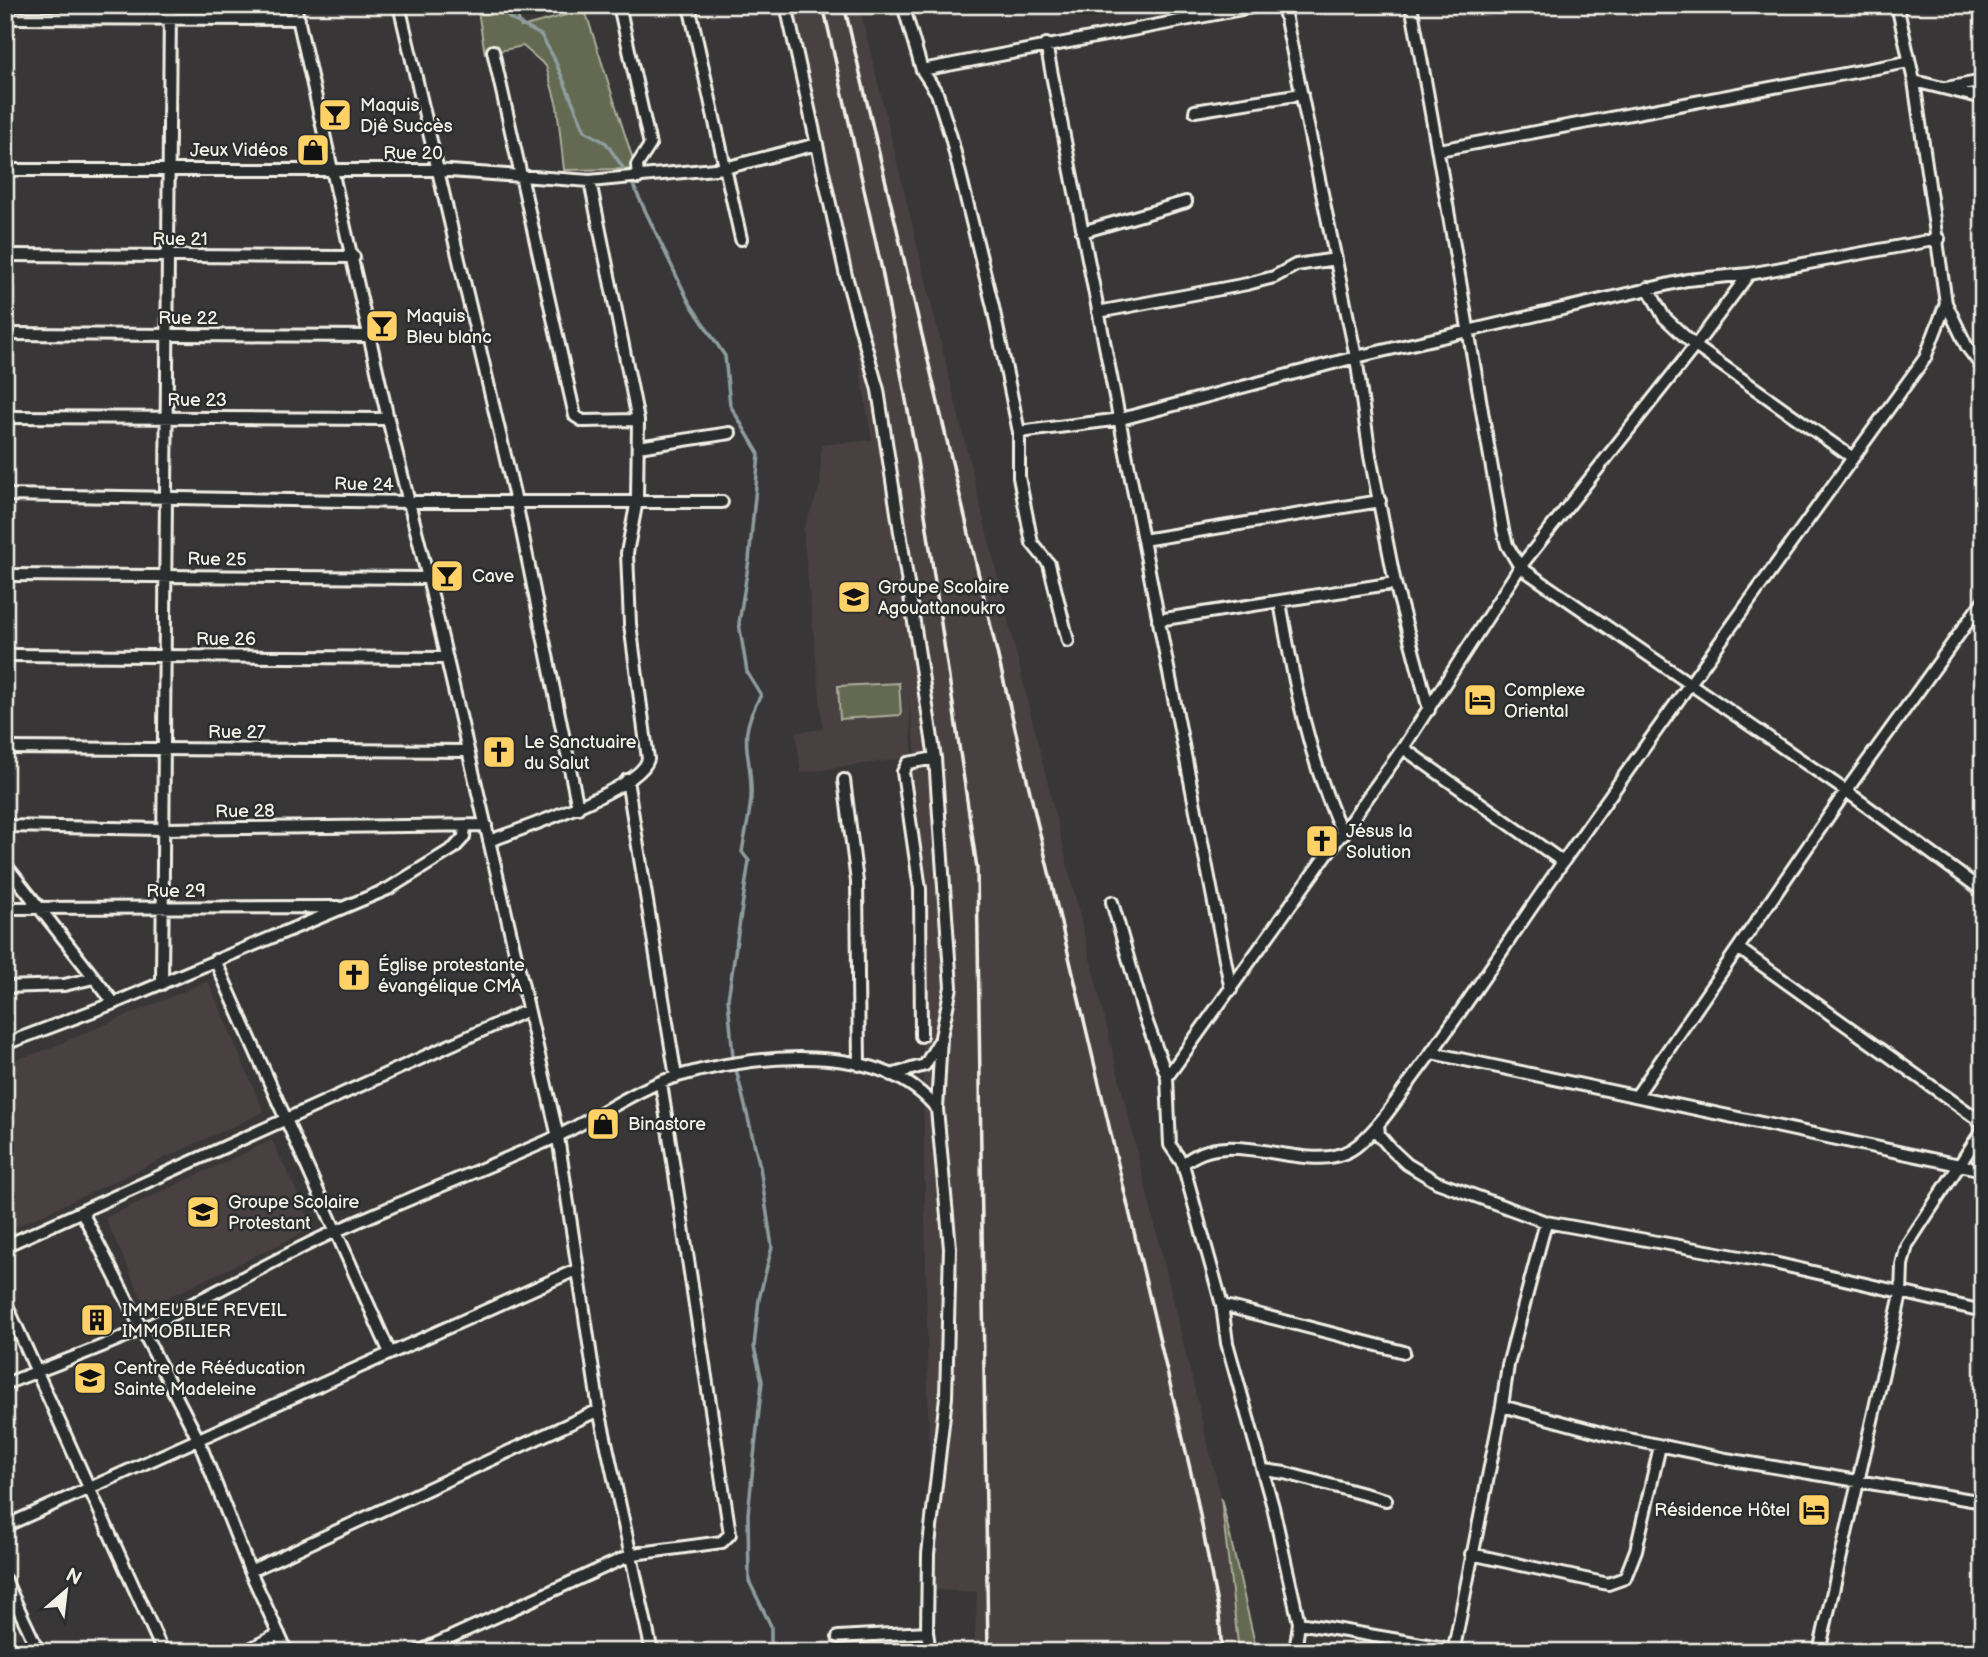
<svg xmlns="http://www.w3.org/2000/svg" width="1988" height="1657" viewBox="0 0 1988 1657" font-family="'Balsamiq Sans',sans-serif">
<style>
.built{fill:#484142}
.green{fill:#646b51;stroke:#acae9c;stroke-width:2}
.lines{fill:none;stroke-linecap:round;stroke-linejoin:round}
.stream{stroke:#8e9d9f;stroke-width:3.5}
.minor-casing{stroke:#f4f1e8;stroke-width:16}
.minor{stroke:#2a2d2e;stroke-width:10}
.rail{stroke:#f4f1e8;stroke-width:3.5}
.labels{text-anchor:middle;stroke-width:5;stroke-linejoin:round;paint-order:stroke}
.poi-label{font-size:18px;fill:#f4f1e8;stroke:#2a2d2e;text-anchor:start}
.street-label{font-size:18px;fill:#f4f1e8;stroke:#2a2d2e}
</style>
<rect width="100%" height="100%" fill="#383637"/>
<filter id="ink" filterUnits="userSpaceOnUse"><feTurbulence type="fractalNoise" baseFrequency=".0143" numOctaves="2"/><feDisplacementMap in="SourceGraphic" scale="14" xChannelSelector="R" yChannelSelector="G"/><feConvolveMatrix kernelMatrix="1 2 1 2 8 2 1 2 1" color-interpolation-filters="sRGB"/></filter>
<g filter="url(#ink)">
<!-- built -->
<path class="built" d="M 788,5 L 859,5 L 1221,1498 L 1238,1652 L 974,1652 L 977,1592 L 931,1590 L 920,895 L 904,767 L 917,762 L 908,691 L 913,757 L 801,773 L 796,732 L 823,729 L 803,530 L 820,487 L 821,445 L 872,440 L 848,300 Z
M 208,981 L 264,1112 L 5,1232 L 5,1063 L 43,1051 Z
M 272,1140 L 314,1228 L 156,1303 L 143,1301 L 105,1218 Z"/>
<!-- green -->
<path class="green" d="M 477,5 L 515,5 L 521,27 L 585,10 L 636,169 L 564,170 L 557,106 L 546,66 L 523,46 L 485,54 Z
M 899,683 L 901,715 L 840,719 L 838,686 Z
M 1221,1498 L 1257,1652 L 1239,1652 Z"/>
<g class="lines">
<!-- stream -->
<path class="stream" d="M 501,5 L 509,18 L 541,35 L 553,56 L 585,131 L 606,143 L 626,172
M 632,183 L 689,302 L 725,356 L 730,405 L 759,454 L 749,560 L 739,623 L 747,672 L 761,695 C 734,741 753,753 751,797 C 750,815 745,834 742,852 L 749,861 L 728,999 L 733,1057 L 760,1167 L 772,1247 L 759,1299 L 754,1347 L 762,1381 L 748,1514 L 749,1581 L 771,1626 L 771,1652"/>
<defs>
<path id="minor" d="M 295,5 L 388,419 L 428,578 L 558,1137 L 599,1410 L 652,1652
M 399,5 L 516,502 L 578,808
M 619,5 L 650,145 L 637,165 L 638,178
M 689,5 L 741,239
M 786,5 L 846,276 L 878,390 L 935,758 L 951,987 L 941,1037 L 937,1109 L 950,1248 L 946,1397 L 928,1554 L 927,1632 L 930,1652
M 903,5 L 922,70 L 937,93 L 951,137 L 993,307 L 1019,432 L 1121,419 L 1356,357 L 1687,280 L 1749,274 L 1939,239
M 1283,5 L 1356,357 L 1370,456 L 1395,583 L 1429,710
M 1411,5 C 1445,180 1471,355 1503,530 L 1507,545 L 1520,567 L 1846,791 L 1983,891
M 1897,5 L 1914,81 L 1983,98
M 5,18 L 299,19
M 1046,44 L 1231,990
M 493,51 L 575,416 L 583,421 L 638,420
M 922,70 L 1263,5
M 1914,81 L 1946,303 L 1967,347 L 1983,368
M 1946,88 L 1983,81
M 1195,111 L 1302,94
M 1439,150 L 1908,62
M 5,170 L 436,170 L 590,181 L 725,168 L 817,144
M 1082,232 L 1186,202
M 5,255 L 354,257
M 1648,288 L 1664,317 L 1695,346 L 1749,274
M 1098,312 L 1247,284 L 1274,277 L 1296,265 L 1336,259
M 5,334 L 370,336
M 5,417 L 388,419
M 1019,432 L 1019,477 L 1032,543 L 1049,564 L 1068,641
M 638,447 L 730,433
M 5,495 L 408,502 L 722,502
M 1143,540 L 1380,501
M 5,575 L 428,578
M 1280,602 C 1294,683 1309,760 1343,835
M 1158,620 L 1395,583
M 5,655 L 447,658
M 5,748 L 468,751
M 1403,748 L 1563,862
M 627,780 L 676,1077
M 844,780 L 857,882 L 859,1065
M 5,826 L 163,829 L 486,825
M 489,841 C 519,830 642,788 648,759 L 630,624 L 627,553 L 637,500 L 638,420 L 590,181
M 5,864 L 114,1003
M 1112,902 L 1145,1017 L 1167,1077 L 1170,1145 L 1183,1164 L 1222,1305 L 1227,1343 L 1273,1507 L 1299,1623 L 1295,1652
M 5,908 L 338,907
M 1738,948 L 1983,1123
M 215,960 L 390,1353
M 162,984 L 170,5
M 5,987 L 64,985 L 94,978
M 921,1036 L 920,889 L 903,772 L 908,763 L 935,758
M 5,1044 L 114,1003 L 388,889 L 454,848 L 464,837 L 465,826
M 1432,1053 L 1983,1170
M 891,1075 L 925,1065 L 938,1043
M 1167,1077 L 1403,748 L 1520,567 L 1695,346 L 1853,458
M 1637,1095 L 1846,791 L 1983,601
M 1378,1124 L 1379,1135 L 1391,1149 L 1407,1164 L 1437,1182 L 1546,1222 L 1774,1263 L 1983,1311
M 1183,1164 C 1233,1120 1314,1184 1359,1144 C 1381,1125 1397,1099 1414,1076 C 1466,1007 1513,933 1563,862 C 1682,693 1804,526 1925,358 L 1946,303
M 82,1212 L 198,1439 L 250,1571 L 287,1652
M 5,1246 L 528,1010
M 5,1301 L 163,1652
M 1222,1305 L 1404,1352
M 5,1384 C 51,1366 98,1349 142,1329 C 208,1298 270,1261 336,1231 C 405,1200 476,1172 545,1142 C 588,1124 635,1088 678,1076 C 754,1055 881,1039 937,1109
M 1502,1406 L 1609,1435 L 1726,1459 L 1983,1502
M 1264,1470 L 1285,1473 L 1386,1500
M 5,1526 L 578,1269
M 1471,1554 L 1608,1584 L 1625,1578 L 1636,1550 L 1660,1446
M 250,1571 L 599,1410
M 5,1580 L 39,1652
M 1299,1623 L 1468,1652
M 838,1637 L 927,1632
M 1454,1648 L 1502,1406 L 1508,1365 L 1546,1222
M 244,1652 L 279,1634
M 418,1652 L 633,1554 L 722,1542 L 730,1534 L 661,1083
M 1819,1652 L 1901,1294 L 1902,1265 L 1907,1245 L 1983,1129"/>
</defs>
<!-- minor casing -->
<use href="#minor" class="minor-casing"/>
<!-- minor -->
<use href="#minor" class="minor"/>
<!-- rail -->
<path class="rail" d="M 823,5 L 882,270 L 917,460 L 977,868 L 988,1652
M 844,5 L 1196,1494 L 1219,1615 L 1222,1652"/>
</g>
</g>
<!-- icons -->
<defs>
<symbol id="bar-square" viewBox="-11 -11 22 22"><rect x="-9" y="-9" width="18" height="18" rx="4" fill="#ffd166" stroke="#2a2d2e"/><path d="M-6-5H6L.8 .8V4.5H3.5V6h-7V4.5H-.8V.8Z" fill="#111"/></symbol>
<symbol id="shop-square" viewBox="-11 -11 22 22"><rect x="-9" y="-9" width="18" height="18" rx="4" fill="#ffd166" stroke="#2a2d2e"/><path d="M-5-2.5h2.3a2.7 3.5 0 0 1 5.4 0H5L5.5 6h-11ZM-1.5-2.5h3a1.5 2.3 0 0 0-3 0Z" fill="#111"/></symbol>
<symbol id="school-square" viewBox="-11 -11 22 22"><rect x="-9" y="-9" width="18" height="18" rx="4" fill="#ffd166" stroke="#2a2d2e"/><path d="M0-5L7-2L0 1L-7-2ZM-4 1L0 2.5L4 1V4Q0 6-4 4Z" fill="#111"/></symbol>
<symbol id="hotel-square" viewBox="-11 -11 22 22"><rect x="-9" y="-9" width="18" height="18" rx="4" fill="#ffd166" stroke="#2a2d2e"/><path d="M-6-4.5h1.5V1H6V5H4.5V3h-9V5H-6ZM-4 0a1.8 1.8 0 1 1 3.6 0ZM.5 0V-2.5h3Q6-2.5 6 0Z" fill="#111"/></symbol>
<symbol id="church-square" viewBox="-11 -11 22 22"><rect x="-9" y="-9" width="18" height="18" rx="4" fill="#ffd166" stroke="#2a2d2e"/><path d="M-1.2-6h2.4v3.5h3.3v2.4h-3.3V6h-2.4V-.1h-3.3v-2.4h3.3Z" fill="#111"/></symbol>
<symbol id="building-square" viewBox="-11 -11 22 22"><rect x="-9" y="-9" width="18" height="18" rx="4" fill="#ffd166" stroke="#2a2d2e"/><path d="M-4-6H4V6H1V3H-1V6H-4ZM-2.5-4.3h1.7v1.8h-1.7ZM.8-4.3h1.7v1.8H.8ZM-2.5-1h1.7V.8h-1.7ZM.8-1h1.7V.8H.8Z" fill="#111"/></symbol>
</defs>
<g fill-rule="evenodd">
<use href="#bar-square" x="316" y="96" width="38" height="38"/>
<use href="#shop-square" x="294" y="131" width="38" height="38"/>
<use href="#bar-square" x="363" y="307" width="38" height="38"/>
<use href="#bar-square" x="428" y="557" width="38" height="38"/>
<use href="#school-square" x="835" y="578" width="38" height="38"/>
<use href="#hotel-square" x="1461" y="681" width="38" height="38"/>
<use href="#church-square" x="480" y="733" width="38" height="38"/>
<use href="#church-square" x="1303" y="822" width="38" height="38"/>
<use href="#church-square" x="335" y="956" width="38" height="38"/>
<use href="#shop-square" x="584" y="1105" width="38" height="38"/>
<use href="#school-square" x="184" y="1193" width="38" height="38"/>
<use href="#building-square" x="78" y="1301" width="38" height="38"/>
<use href="#school-square" x="71" y="1359" width="38" height="38"/>
<use href="#hotel-square" x="1795" y="1491" width="38" height="38"/>
</g>
<g class="labels">
<!-- poi labels -->
<g class="poi-label">
<text x="360" y="111">Maquis<tspan x="360" dy="21">Djê Succès</tspan></text>
<text x="288" y="156" text-anchor="end">Jeux Vidéos</text>
<text x="406" y="322">Maquis<tspan x="406" dy="21">Bleu blanc</tspan></text>
<text x="472" y="582">Cave</text>
<text x="878" y="593">Groupe Scolaire<tspan x="878" dy="21">Agouattanoukro</tspan></text>
<text x="1504" y="696">Complexe<tspan x="1504" dy="21">Oriental</tspan></text>
<text x="524" y="748">Le Sanctuaire<tspan x="524" dy="21">du Salut</tspan></text>
<text x="1346" y="837">Jésus la<tspan x="1346" dy="21">Solution</tspan></text>
<text x="378" y="971">Église protestante<tspan x="378" dy="21">évangélique CMA</tspan></text>
<text x="628" y="1130">Binastore</text>
<text x="228" y="1208">Groupe Scolaire<tspan x="228" dy="21">Protestant</tspan></text>
<text x="122" y="1316">IMMEUBLE REVEIL<tspan x="122" dy="21">IMMOBILIER</tspan></text>
<text x="114" y="1374">Centre de Rééducation<tspan x="114" dy="21">Sainte Madeleine</tspan></text>
<text x="1790" y="1516" text-anchor="end">Résidence Hôtel</text>
</g>
<!-- street labels -->
<g class="street-label">
<text x="413" y="159">Rue 20</text>
<text x="180" y="245">Rue 21</text>
<text x="188" y="324">Rue 22</text>
<text x="197" y="406">Rue 23</text>
<text transform="translate(364 484) rotate(1)" y="6">Rue 24</text>
<text transform="translate(217 559) rotate(1)" y="6">Rue 25</text>
<text x="226" y="645">Rue 26</text>
<text x="237" y="738">Rue 27</text>
<text transform="translate(245 811) rotate(-1)" y="6">Rue 28</text>
<text x="176" y="897">Rue 29</text>
</g>
</g>
<!-- margin -->
<rect width="1988" height="1657" fill="none" stroke="#2a2d2e" stroke-width="28"/>
<rect x="14" y="14" width="1960" height="1629" fill="none" stroke="#f4f1e8" stroke-width="2.5" filter="url(#ink)"/>
<!-- north arrow -->
<g transform="translate(66 1591) rotate(28)" stroke="#2a2d2e" stroke-width="5" paint-order="stroke">
<path d="M0-5L12 26L0 18L-12 26Z" fill="#f4f1e8"/>
<text y="-10" font-size="19" font-weight="bold" text-anchor="middle" fill="#f4f1e8">N</text>
</g>
</svg>
